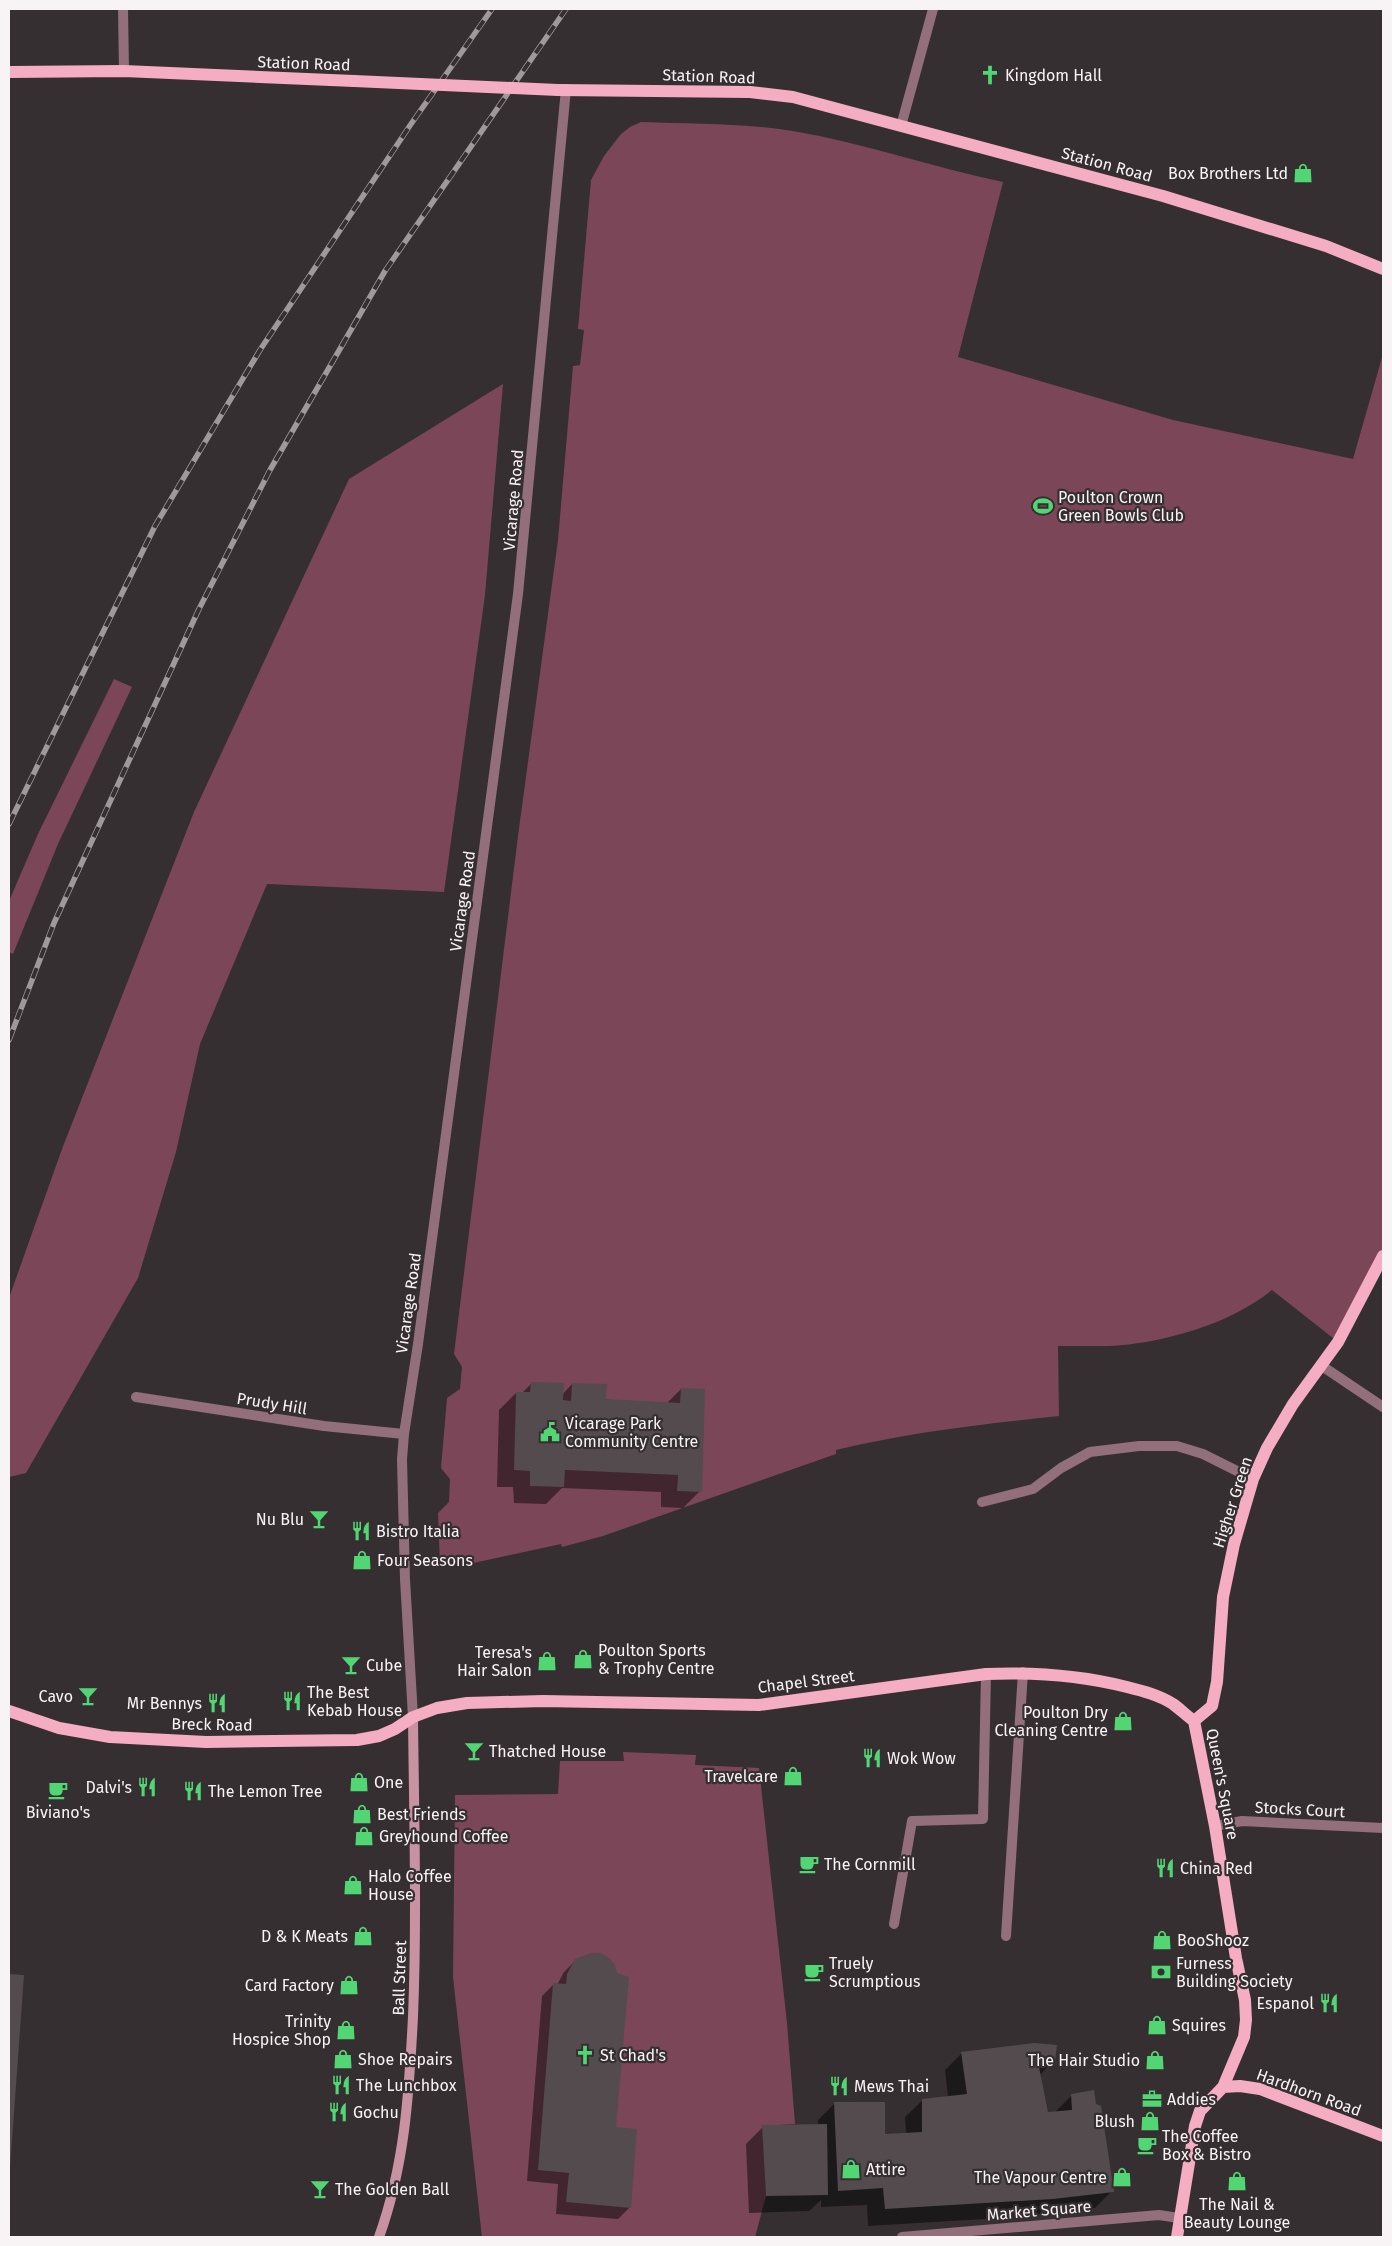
<svg xmlns="http://www.w3.org/2000/svg" width="1392" height="2246" viewBox="0 0 1392 2246" font-family="'Fira Sans',sans-serif">
<style>
.green{fill:#7b4658}
.shadow{fill:#0007}
.building{fill:#534b4d}
.lines{fill:none;stroke-linecap:round;stroke-linejoin:round}
.service{stroke:#926f7a;stroke-width:10}
.pedestrian{stroke:#926f7a;stroke-width:10}
.minor{stroke:#926f7a;stroke-width:10}
.tertiary{stroke:#926f7a;stroke-width:10}
.secondary{stroke:#c992a3;stroke-width:10}
.primary{stroke:#f4adc3;stroke-width:12}
.rail-casing{stroke:#9f999b;stroke-width:5.5}
.rail{stroke:#362f31;stroke-width:4;stroke-dasharray:11;stroke-linecap:butt}
.primary-bridge{stroke:#f4adc3;stroke-width:12}
.labels{text-anchor:middle;stroke-width:4.5;stroke-linejoin:round;paint-order:stroke}
.street-label{font-size:16px;fill:#f8f3f5;stroke:#362f31}
.poi-label{font-size:16px;fill:#f8f3f5;stroke:#362f31;text-anchor:start}
</style>
<rect width="100%" height="100%" fill="#362f31"/>
<!-- green -->
<path class="green" d="M 641,122 C 691,124 743,123 793,131 C 864,143 932,167 1003,182 L 958,357 L 1173,420 L 1353,459 L 1383,354 L 1383,1256 L 1338,1342 L 1272,1290 C 1231,1324 1161,1344 1108,1346 C 1091,1346 1074,1346 1058,1346 L 1059,1416 C 984,1424 910,1432 836,1450 L 836,1454 L 603,1536 L 562,1547 L 561,1544 L 469,1564 L 440,1566 L 438,1513 L 449,1502 L 450,1479 L 441,1468 L 447,1398 L 460,1389 L 462,1367 L 454,1354 L 518,836 L 558,540 L 573,366 L 580,365 L 584,330 L 578,329 L 591,180 L 604,156 L 621,134 L 630,127 Z
M 503,384 L 485,595 L 444,892 L 267,884 L 200,1044 L 176,1152 L 138,1278 L 26,1473 L 9,1477 L 9,1298 L 62,1149 L 194,812 L 349,479 Z
M 114,679 L 132,687 L 58,844 L 13,954 L 9,952 L 9,901 L 38,834 Z
M 623,1752 L 696,1755 L 695,1765 L 759,1768 L 787,2023 L 795,2124 L 763,2126 L 766,2196 L 755,2237 L 482,2237 L 453,1977 L 455,1795 L 558,1794 L 560,1761 L 624,1761 Z"/>
<!-- shadow -->
<path class="shadow" d="M 531,1384 L 562,1395 L 572,1384 L 605,1400 L 667,1403 L 681,1389 L 700,1491 L 683,1508 L 661,1507 L 661,1492 L 562,1488 L 546,1504 L 514,1503 L 513,1487 L 497,1487 L 499,1410 L 516,1393 L 522,1393 Z
M 576,1960 L 615,2128 L 630,2207 L 618,2219 L 556,2214 L 558,2184 L 527,2181 L 542,1996 L 554,1984 L 557,1985 L 564,1972 Z
M 9,1975 L 22,1976 L 9,2170 Z
M 962,2053 L 1054,2060 L 1040,2075 L 1047,2114 L 1055,2112 L 1072,2095 L 1112,2191 L 1095,2208 L 1035,2216 L 868,2226 L 867,2205 L 821,2207 L 821,2200 L 809,2211 L 749,2213 L 746,2144 L 763,2127 L 818,2126 L 818,2120 L 835,2103 L 884,2136 L 906,2134 L 905,2117 L 923,2100 L 948,2097 L 945,2070 Z"/>
<!-- building -->
<path class="building" d="M 531,1382 L 564,1383 L 563,1400 L 571,1401 L 572,1383 L 607,1384 L 606,1399 L 680,1403 L 681,1388 L 705,1389 L 702,1492 L 677,1491 L 678,1475 L 565,1470 L 564,1487 L 530,1486 L 530,1471 L 514,1470 L 516,1392 L 530,1392 Z
M 591,1953 L 601,1953 L 609,1958 L 615,1965 L 617,1973 L 629,1977 L 616,2127 L 637,2129 L 631,2208 L 566,2202 L 569,2173 L 538,2170 L 553,1983 L 566,1984 L 567,1974 L 575,1959 Z
M 9,1974 L 24,1975 L 10,2168 L 9,2168 Z
M 1034,2043 L 1057,2045 L 1055,2061 L 1039,2067 L 1048,2112 L 1072,2110 L 1071,2094 L 1094,2090 L 1096,2104 L 1101,2106 L 1114,2192 L 1053,2199 L 885,2209 L 883,2188 L 838,2191 L 834,2102 L 885,2102 L 885,2134 L 922,2132 L 922,2099 L 967,2094 L 961,2052 Z
M 827,2124 L 828,2195 L 766,2196 L 762,2125 Z"/>
<g class="lines">
<!-- service -->
<path class="service" d="M 894,1924 L 912,1821 L 983,1819 L 986,1674
M 1006,1936 L 1023,1672"/>
<!-- pedestrian -->
<path class="pedestrian" d="M 902,2237 L 1159,2215 L 1179,2218"/>
<!-- minor -->
<path class="minor" d="M 123,9 L 124,71
M 901,126 L 933,9
M 1322,1366 L 1383,1407
M 136,1397 L 324,1426 L 404,1434
M 982,1502 L 1033,1489 L 1061,1468 L 1090,1452 L 1139,1446 L 1177,1446 L 1203,1454 L 1253,1479
M 1215,1826 L 1242,1821 L 1383,1828"/>
<!-- tertiary -->
<path class="tertiary" d="M 413,1717 L 405,1579 L 402,1459 L 404,1434 L 418,1344 L 518,594 L 566,89"/>
<!-- secondary -->
<path class="secondary" d="M 379,2237 C 405,2165 409,2093 413,2017 C 417,1917 414,1817 413,1717"/>
<!-- primary -->
<path class="primary" d="M 9,72 L 124,71 L 354,81
M 558,90 L 750,92 L 793,97 L 1163,196 L 1326,246 L 1383,269
M 9,1711 L 59,1728 L 110,1737 L 206,1742 L 357,1740 L 379,1736 L 395,1729 L 413,1717 L 437,1708 L 467,1703 L 543,1701 L 759,1705 L 986,1674 C 1034,1672 1080,1675 1127,1687 C 1143,1691 1159,1695 1173,1704 C 1180,1709 1187,1716 1194,1721
M 1194,1721 L 1212,1706 L 1217,1682 L 1223,1597 L 1234,1544 L 1253,1479 L 1267,1448 L 1293,1404 L 1338,1342 L 1383,1256
M 1223,2087 L 1240,2086 L 1260,2089 L 1383,2136
M 1177,2237 L 1195,2126 L 1200,2111 L 1223,2087 L 1244,2037 L 1246,2020 L 1245,2000 L 1236,1958 L 1215,1826 L 1194,1721"/>
<defs>
<path id="rail" d="M 9,824 L 155,526 L 260,350 L 411,124 L 492,9
M 9,1040 L 54,923 L 199,609 L 270,470 L 385,271 L 566,9"/>
</defs>
<!-- rail casing -->
<use href="#rail" class="rail-casing"/>
<!-- rail -->
<use href="#rail" class="rail"/>
<!-- primary-bridge -->
<path class="primary-bridge" d="M 354,81 L 558,90"/>
</g>
<!-- icons -->
<defs>
<symbol id="church-bare" viewBox="-9 -9 18 18"><path d="M-1.2-6h2.4v3.5h3.3v2.4h-3.3V6h-2.4V-.1h-3.3v-2.4h3.3Z" fill="#51d673" stroke="#362f31" stroke-width="2.5" paint-order="stroke"/></symbol>
<symbol id="shop-bare" viewBox="-9 -9 18 18"><path d="M-5-2.5h2.3a2.7 3.5 0 0 1 5.4 0H5L5.5 6h-11ZM-1.5-2.5h3a1.5 2.3 0 0 0-3 0Z" fill="#51d673" stroke="#362f31" stroke-width="2.5" paint-order="stroke"/></symbol>
<symbol id="stadium-bare" viewBox="-9 -9 18 18"><path d="M0-5a6.5 5 0 1 0 0 10a6.5 5 0 1 0 0-10ZM-3.5-1.8h7v3.6h-7Z" fill="#51d673" stroke="#362f31" stroke-width="2.5" paint-order="stroke"/></symbol>
<symbol id="civic-bare" viewBox="-9 -9 18 18"><path d="M-.6-6.5H3V-4.5H.6V-3L4-1V1h2V6H-6V1h2V-1L-.6-3ZM-1.2 2.5V6h2.4V2.5Z" fill="#51d673" stroke="#362f31" stroke-width="2.5" paint-order="stroke"/></symbol>
<symbol id="bar-bare" viewBox="-9 -9 18 18"><path d="M-6-5H6L.8 .8V4.5H3.5V6h-7V4.5H-.8V.8Z" fill="#51d673" stroke="#362f31" stroke-width="2.5" paint-order="stroke"/></symbol>
<symbol id="restaurant-bare" viewBox="-9 -9 18 18"><path d="M-5-6h1v4h1v-4h1v4h1v-4h1v5L-1.5 .5V6h-2V.5L-5-1ZM5-6V6H3V1.5H1.5Q1.5-4 5-6Z" fill="#51d673" stroke="#362f31" stroke-width="2.5" paint-order="stroke"/></symbol>
<symbol id="cafe-bare" viewBox="-9 -9 18 18"><path d="M-5.5-4.5H6V0H3Q3 3.5 0 3.5H-2.5Q-5.5 3.5-5.5 0ZM3-3.2v2h1.7v-2ZM-6 4.5H4V6H-6Z" fill="#51d673" stroke="#362f31" stroke-width="2.5" paint-order="stroke"/></symbol>
<symbol id="bank-bare" viewBox="-9 -9 18 18"><path d="M-6-4H6V4H-6ZM0-2.3a2.3 2.3 0 1 0 0 4.6a2.3 2.3 0 1 0 0-4.6Z" fill="#51d673" stroke="#362f31" stroke-width="2.5" paint-order="stroke"/></symbol>
<symbol id="office-bare" viewBox="-9 -9 18 18"><path d="M-6-3h4V-5.5h4V-3h4V5H-6ZM-1-4.5V-3h2v-1.5ZM-6 0V1H6V0Z" fill="#51d673" stroke="#362f31" stroke-width="2.5" paint-order="stroke"/></symbol>
</defs>
<g fill-rule="evenodd">
<use href="#church-bare" x="976" y="61" width="28" height="28"/>
<use href="#shop-bare" x="1289" y="159" width="28" height="28"/>
<use href="#stadium-bare" x="1029" y="492" width="28" height="28"/>
<use href="#civic-bare" x="536" y="1418" width="28" height="28"/>
<use href="#bar-bare" x="305" y="1505" width="28" height="28"/>
<use href="#restaurant-bare" x="347" y="1517" width="28" height="28"/>
<use href="#shop-bare" x="348" y="1546" width="28" height="28"/>
<use href="#shop-bare" x="569" y="1645" width="28" height="28"/>
<use href="#shop-bare" x="533" y="1647" width="28" height="28"/>
<use href="#bar-bare" x="337" y="1651" width="28" height="28"/>
<use href="#bar-bare" x="74" y="1682" width="28" height="28"/>
<use href="#restaurant-bare" x="278" y="1687" width="28" height="28"/>
<use href="#restaurant-bare" x="203" y="1689" width="28" height="28"/>
<use href="#shop-bare" x="1109" y="1707" width="28" height="28"/>
<use href="#bar-bare" x="460" y="1737" width="28" height="28"/>
<use href="#restaurant-bare" x="858" y="1744" width="28" height="28"/>
<use href="#shop-bare" x="779" y="1762" width="28" height="28"/>
<use href="#shop-bare" x="345" y="1768" width="28" height="28"/>
<use href="#restaurant-bare" x="133" y="1773" width="28" height="28"/>
<use href="#cafe-bare" x="44" y="1776" width="28" height="28"/>
<use href="#restaurant-bare" x="179" y="1777" width="28" height="28"/>
<use href="#shop-bare" x="348" y="1800" width="28" height="28"/>
<use href="#shop-bare" x="350" y="1822" width="28" height="28"/>
<use href="#cafe-bare" x="795" y="1850" width="28" height="28"/>
<use href="#restaurant-bare" x="1151" y="1854" width="28" height="28"/>
<use href="#shop-bare" x="339" y="1871" width="28" height="28"/>
<use href="#shop-bare" x="349" y="1922" width="28" height="28"/>
<use href="#shop-bare" x="1148" y="1926" width="28" height="28"/>
<use href="#cafe-bare" x="800" y="1958" width="28" height="28"/>
<use href="#bank-bare" x="1147" y="1958" width="28" height="28"/>
<use href="#shop-bare" x="335" y="1971" width="28" height="28"/>
<use href="#restaurant-bare" x="1315" y="1989" width="28" height="28"/>
<use href="#shop-bare" x="1143" y="2011" width="28" height="28"/>
<use href="#shop-bare" x="332" y="2016" width="28" height="28"/>
<use href="#church-bare" x="571" y="2041" width="28" height="28"/>
<use href="#shop-bare" x="329" y="2045" width="28" height="28"/>
<use href="#shop-bare" x="1141" y="2046" width="28" height="28"/>
<use href="#restaurant-bare" x="327" y="2071" width="28" height="28"/>
<use href="#restaurant-bare" x="825" y="2072" width="28" height="28"/>
<use href="#office-bare" x="1138" y="2085" width="28" height="28"/>
<use href="#restaurant-bare" x="324" y="2098" width="28" height="28"/>
<use href="#shop-bare" x="1136" y="2107" width="28" height="28"/>
<use href="#cafe-bare" x="1133" y="2131" width="28" height="28"/>
<use href="#shop-bare" x="837" y="2155" width="28" height="28"/>
<use href="#shop-bare" x="1108" y="2163" width="28" height="28"/>
<use href="#shop-bare" x="1223" y="2167" width="28" height="28"/>
<use href="#bar-bare" x="306" y="2175" width="28" height="28"/>
</g>
<g class="labels">
<!-- street labels -->
<g class="street-label">
<text transform="translate(304 63) rotate(2)" y="6">Station Road</text>
<text transform="translate(709 76) rotate(2)" y="6">Station Road</text>
<text transform="translate(1107 164) rotate(15)" y="6">Station Road</text>
<text transform="translate(513 500) rotate(-85)" y="6">Vicarage Road</text>
<text transform="translate(462 901) rotate(-82)" y="6">Vicarage Road</text>
<text transform="translate(408 1303) rotate(-82)" y="6">Vicarage Road</text>
<text transform="translate(272 1403) rotate(9)" y="6">Prudy Hill</text>
<text transform="translate(1232 1502) rotate(-72)" y="6">Higher Green</text>
<text transform="translate(806 1681) rotate(-7)" y="6">Chapel Street</text>
<text transform="translate(212 1724) rotate(1)" y="6">Breck Road</text>
<text transform="translate(1223 1784) rotate(79)" y="6">Queen's Square</text>
<text transform="translate(1300 1809) rotate(3)" y="6">Stocks Court</text>
<text transform="translate(399 1978) rotate(-88)" y="6">Ball Street</text>
<text transform="translate(1309 2092) rotate(20)" y="6">Hardhorn Road</text>
<text transform="translate(1039 2210) rotate(-5)" y="6">Market Square</text>
</g>
<!-- poi labels -->
<g class="poi-label">
<text x="1005" y="81">Kingdom Hall</text>
<text x="1288" y="179" text-anchor="end">Box Brothers Ltd</text>
<text x="1058" y="503">Poulton Crown<tspan x="1058" dy="18">Green Bowls Club</tspan></text>
<text x="565" y="1429">Vicarage Park<tspan x="565" dy="18">Community Centre</tspan></text>
<text x="304" y="1525" text-anchor="end">Nu Blu</text>
<text x="376" y="1537">Bistro Italia</text>
<text x="377" y="1566">Four Seasons</text>
<text x="598" y="1656">Poulton Sports<tspan x="598" dy="18">&amp; Trophy Centre</tspan></text>
<text x="532" y="1658" text-anchor="end">Teresa's<tspan x="532" dy="18">Hair Salon</tspan></text>
<text x="366" y="1671">Cube</text>
<text x="307" y="1698">The Best<tspan x="307" dy="18">Kebab House</tspan></text>
<text x="73" y="1702" text-anchor="end">Cavo</text>
<text x="202" y="1709" text-anchor="end">Mr Bennys</text>
<text x="1108" y="1718" text-anchor="end">Poulton Dry<tspan x="1108" dy="18">Cleaning Centre</tspan></text>
<text x="489" y="1757">Thatched House</text>
<text x="887" y="1764">Wok Wow</text>
<text x="778" y="1782" text-anchor="end">Travelcare</text>
<text x="374" y="1788">One</text>
<text x="132" y="1793" text-anchor="end">Dalvi's</text>
<text x="208" y="1797">The Lemon Tree</text>
<text x="58" y="1818" text-anchor="middle">Biviano's</text>
<text x="377" y="1820">Best Friends</text>
<text x="379" y="1842">Greyhound Coffee</text>
<text x="824" y="1870">The Cornmill</text>
<text x="1180" y="1874">China Red</text>
<text x="368" y="1882">Halo Coffee<tspan x="368" dy="18">House</tspan></text>
<text x="348" y="1942" text-anchor="end">D &amp; K Meats</text>
<text x="1177" y="1946">BooShooz</text>
<text x="829" y="1969">Truely<tspan x="829" dy="18">Scrumptious</tspan></text>
<text x="1176" y="1969">Furness<tspan x="1176" dy="18">Building Society</tspan></text>
<text x="334" y="1991" text-anchor="end">Card Factory</text>
<text x="1314" y="2009" text-anchor="end">Espanol</text>
<text x="331" y="2027" text-anchor="end">Trinity<tspan x="331" dy="18">Hospice Shop</tspan></text>
<text x="1172" y="2031">Squires</text>
<text x="600" y="2061">St Chad's</text>
<text x="358" y="2065">Shoe Repairs</text>
<text x="1140" y="2066" text-anchor="end">The Hair Studio</text>
<text x="356" y="2091">The Lunchbox</text>
<text x="854" y="2092">Mews Thai</text>
<text x="1167" y="2105">Addies</text>
<text x="353" y="2118">Gochu</text>
<text x="1135" y="2127" text-anchor="end">Blush</text>
<text x="1162" y="2142">The Coffee<tspan x="1162" dy="18">Box &amp; Bistro</tspan></text>
<text x="866" y="2175">Attire</text>
<text x="1107" y="2183" text-anchor="end">The Vapour Centre</text>
<text x="335" y="2195">The Golden Ball</text>
<text x="1237" y="2210" text-anchor="middle">The Nail &amp;<tspan x="1237" dy="18">Beauty Lounge</tspan></text>
</g>
</g>
<!-- border -->
<rect width="1392" height="2246" fill="none" stroke="#f8f3f5" stroke-width="20"/>
</svg>
